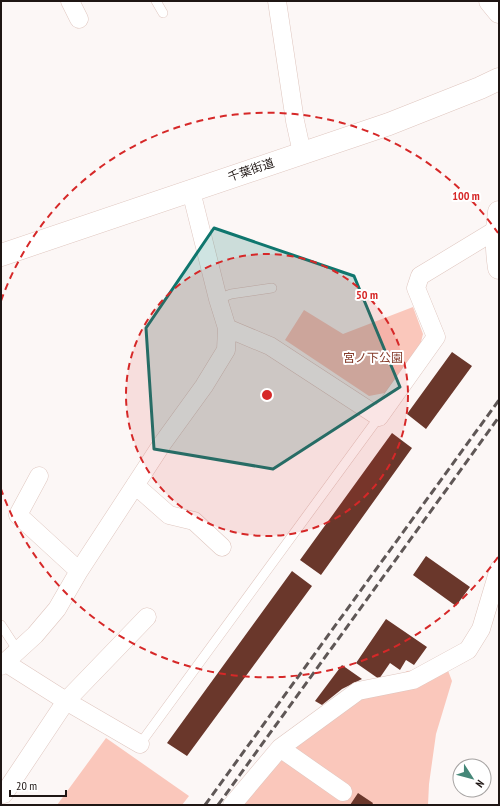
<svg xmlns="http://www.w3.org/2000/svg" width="500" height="806" viewBox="0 0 500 806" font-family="'PT Sans Narrow','Noto Sans JP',sans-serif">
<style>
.green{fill:#fac7bb}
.building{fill:#6a372b}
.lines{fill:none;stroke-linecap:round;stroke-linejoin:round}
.lane-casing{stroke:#dfc6bf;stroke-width:10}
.street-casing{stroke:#dfc6bf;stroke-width:19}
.secondary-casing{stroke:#dfc6bf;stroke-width:23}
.highway-casing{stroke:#dfc6bf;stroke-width:23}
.lane{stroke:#fff;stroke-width:9}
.street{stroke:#fff;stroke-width:18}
.secondary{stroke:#fff;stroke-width:22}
.highway{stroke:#fff;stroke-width:22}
.rail{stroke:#5f5756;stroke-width:3;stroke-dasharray:8 4;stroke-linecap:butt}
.marked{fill:#0f766e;fill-opacity:0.2;stroke:#0f766e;stroke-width:3;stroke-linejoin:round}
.ring{fill:none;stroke:#d62828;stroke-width:2;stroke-dasharray:7 5}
.labels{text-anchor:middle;stroke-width:4;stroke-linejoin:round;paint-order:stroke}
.street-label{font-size:12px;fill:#1f1614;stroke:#fff}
.park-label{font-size:12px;fill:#853c2b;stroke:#fff}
.centre{fill:#d62828;stroke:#fff;stroke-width:2}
.ring-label{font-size:12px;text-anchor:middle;font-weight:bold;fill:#d62828;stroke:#fff;stroke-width:4;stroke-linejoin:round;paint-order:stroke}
</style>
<rect width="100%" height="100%" fill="#fcf7f6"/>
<!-- green -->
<path class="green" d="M 413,307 L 423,334 L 419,350 L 390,392 L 369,396 L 285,340 L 304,310 L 343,334 Z
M 447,668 L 452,681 L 436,734 L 429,784 L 428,805 L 241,805 L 305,721 L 357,700 L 407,671 Z
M 106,738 L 189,796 L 182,805 L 57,805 Z"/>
<!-- building -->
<path class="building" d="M 452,352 L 472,366 L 426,429 L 407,414 Z
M 392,433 L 412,448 L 321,575 L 300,560 Z
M 426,556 L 470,587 L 456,606 L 413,575 Z
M 292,571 L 312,586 L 187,756 L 167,743 Z
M 386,619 L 427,647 L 414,665 L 406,660 L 400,670 L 390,663 L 379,679 L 356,663 Z
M 342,665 L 362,679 L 342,689 L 322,705 L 315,701 Z
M 358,793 L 373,803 L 372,805 L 350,805 Z"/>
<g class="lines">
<defs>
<path id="lane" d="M 156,1 L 163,13
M 218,299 L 231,294 L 272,288
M 1,625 L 18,651
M 140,744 L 379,417"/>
<path id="street" d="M 70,1 L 79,19
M 277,1 L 295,121 L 302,153
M 227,328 L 270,346 L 379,417 L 436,337 L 416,288 L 420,276 L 496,230
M 39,476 L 18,515 L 79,571
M 135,485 L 169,515 L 194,521 L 222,547
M 6,663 L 66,701 L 140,744
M 1,666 L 35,635 L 57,609 L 79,571 L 162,444 L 204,386 L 226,350 L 227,328 L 218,299 L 191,191
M 280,748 L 343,792
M 1,792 L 4,794 L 66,701 L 147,617
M 232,805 L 280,748 L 358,691 L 413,680 L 468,650 L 481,629 L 499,569"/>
<path id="secondary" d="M 490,1 L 499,12
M 499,212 C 496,231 496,249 499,268"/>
<path id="highway" d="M 1,255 L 389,124 L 480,88 L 499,79"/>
</defs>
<!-- lane casing -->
<use href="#lane" class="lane-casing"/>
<!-- street casing -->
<use href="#street" class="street-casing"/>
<!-- secondary casing -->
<use href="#secondary" class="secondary-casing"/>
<!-- highway casing -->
<use href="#highway" class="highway-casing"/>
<!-- lane -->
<use href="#lane" class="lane"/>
<!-- street -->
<use href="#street" class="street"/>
<!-- secondary -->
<use href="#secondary" class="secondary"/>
<!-- highway -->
<use href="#highway" class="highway"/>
<!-- rail -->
<path class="rail" d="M 205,805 L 499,400
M 218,805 L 499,417"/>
</g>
<!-- marked area -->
<path class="marked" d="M 214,228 L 354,276 L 400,387 L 273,469 L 154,449 L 146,328 Z"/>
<!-- distance rings -->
<circle cx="267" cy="395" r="141" fill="#d62828" fill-opacity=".12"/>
<g class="ring">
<circle cx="267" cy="395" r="141"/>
<path d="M498 557A282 282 0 0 1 1 489M1 301A282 282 0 0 1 498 233"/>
</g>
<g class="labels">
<!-- street labels -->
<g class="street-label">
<text transform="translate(251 170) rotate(-19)" y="4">千葉街道</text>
</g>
<!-- park labels -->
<g class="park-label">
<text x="373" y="362">宮ノ下公園</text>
</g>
</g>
<circle cx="267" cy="395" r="6" class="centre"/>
<g class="ring-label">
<text x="466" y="200">100 m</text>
<text x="367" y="299">50 m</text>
</g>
<!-- border -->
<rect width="500" height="806" fill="none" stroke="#1f1614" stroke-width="4"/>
<!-- north arrow -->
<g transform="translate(472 778) rotate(126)"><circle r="19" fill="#ffffff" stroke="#a5a2a1"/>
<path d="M0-3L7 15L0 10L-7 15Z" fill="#458778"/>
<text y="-6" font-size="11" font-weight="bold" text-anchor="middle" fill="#1f1614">N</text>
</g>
<!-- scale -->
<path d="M10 790v6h56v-6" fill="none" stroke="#1f1614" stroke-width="2"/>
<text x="16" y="790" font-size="12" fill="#1f1614" stroke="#ffffff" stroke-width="3" paint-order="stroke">20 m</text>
</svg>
